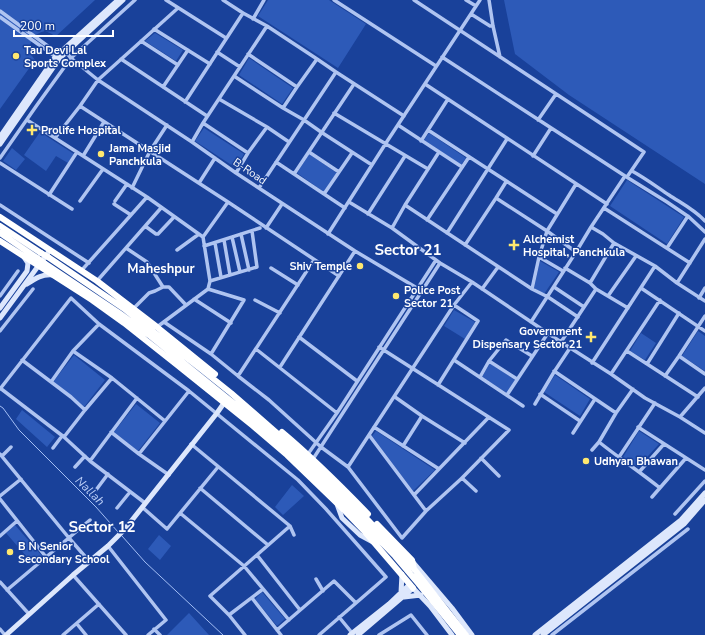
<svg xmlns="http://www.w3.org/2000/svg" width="705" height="635" viewBox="0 0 705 635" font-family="'Nunito Sans',sans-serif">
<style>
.green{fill:#2d5ab8}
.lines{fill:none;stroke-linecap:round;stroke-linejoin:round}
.stream{stroke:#a2bdf4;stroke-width:1}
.street{stroke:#afc4f1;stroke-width:3.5}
.secondary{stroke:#dde7fc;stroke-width:5}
.highway{stroke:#fff;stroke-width:6}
.highway-bridge{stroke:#fff;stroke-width:6}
.poi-dot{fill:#ffe86f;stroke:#19419a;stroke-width:1.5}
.labels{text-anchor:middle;stroke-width:3;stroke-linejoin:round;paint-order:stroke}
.poi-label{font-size:11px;font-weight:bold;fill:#fff;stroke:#19419a;text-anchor:start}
.street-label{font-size:11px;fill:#fff;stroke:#19419a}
.water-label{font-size:12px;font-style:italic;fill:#bccff8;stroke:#19419a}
.quarter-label{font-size:13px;font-weight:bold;fill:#fff;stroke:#19419a}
.district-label{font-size:15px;font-weight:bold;fill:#fff;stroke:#19419a}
</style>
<rect width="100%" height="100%" fill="#19419a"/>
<!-- green -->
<path class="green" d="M 0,0 L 95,0 L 55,37 L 52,34 L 45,31 C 33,34 30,41 29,52 L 35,60 L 0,109 Z
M 268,0 L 329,0 L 366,24 L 338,68 L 258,16 Z
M 504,0 L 705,0 L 705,184 L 569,95 L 515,54 Z
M 155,33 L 183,50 L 176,61 L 145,41 Z
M 249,58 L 293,88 L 282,104 L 239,75 Z
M 204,128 L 244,154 L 236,168 L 195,141 Z
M 40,132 L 74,154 L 68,163 L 56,156 L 46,171 L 24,155 Z
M 429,133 L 466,158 L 461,165 L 424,140 Z
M 12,148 L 25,159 L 16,170 L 3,161 Z
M 309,154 L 337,173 L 324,192 L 297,173 Z
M 627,180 L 684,217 L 667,244 L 610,206 Z
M 540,261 L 559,272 L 544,294 L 534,288 Z
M 454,310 L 475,322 L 465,339 L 444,326 Z
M 698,331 L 705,336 L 705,371 L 682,356 Z
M 641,333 L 656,343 L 645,360 L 630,351 Z
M 74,355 L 105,380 L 84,407 L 53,382 Z
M 490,363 L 515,380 L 507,393 L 482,377 Z
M 555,375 L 590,399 L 580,416 L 544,392 Z
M 136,404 L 160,423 L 138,451 L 114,432 Z
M 22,410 L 55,437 L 47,447 L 16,419 Z
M 376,431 L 435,470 L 413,491 L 372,436 Z
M 639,431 L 659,444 L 638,467 L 623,457 Z
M 292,485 L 304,496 L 283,515 L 275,507 Z
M 15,525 L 42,556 L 33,564 L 6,533 Z
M 159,535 L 171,546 L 160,560 L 148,549 Z
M 262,592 L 285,619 L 277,626 L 255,599 Z
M 189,613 L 209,635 L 167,635 Z"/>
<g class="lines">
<!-- stream -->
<path class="stream" d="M 0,406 L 3,408 L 19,430 L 96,507 L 118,532
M 122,536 L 145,562 L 223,635"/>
<!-- street -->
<path class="street" d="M 166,0 L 226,38
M 223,0 L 243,13 L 267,26 L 317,59 L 336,72 L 404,116
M 334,0 L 436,66
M 414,0 L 644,152 L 627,177
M 466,0 L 476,6
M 489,0 L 493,26 L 500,57
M 0,11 L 60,55
M 471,14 L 490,26 L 493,26
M 0,17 L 56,57
M 253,19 L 264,0
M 154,29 L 210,64
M 141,41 L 178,65
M 65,51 L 71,58 L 98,80 L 192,142 L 236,173 L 355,251 L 417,288 L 424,287
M 217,52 L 240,67
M 248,54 L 297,87
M 442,57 L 625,176 L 667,202 L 689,217 L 705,232
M 121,59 L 207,116
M 234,76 L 283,108 L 304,120 L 321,132 L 372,165
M 425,84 L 607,204
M 163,87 L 188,50
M 219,99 L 267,127 L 289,142
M 185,102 L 243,13
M 80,106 L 228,202 L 339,276
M 283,108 L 297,87 L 317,59
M 334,113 L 428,169
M 27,120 L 147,197 L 203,237
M 538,120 L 556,94
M 203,123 L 248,153
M 398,125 L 462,167
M 428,130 L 557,214
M 55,138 L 80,106 L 98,80 L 178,8
M 421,141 L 448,99
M 192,142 L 203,123 L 267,26
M 309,152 L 339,172
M 83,156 L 104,122
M 533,156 L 551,128
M 0,158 L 37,105 L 71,58 L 135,0
M 276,162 L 345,208
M 0,163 L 72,209
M 632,171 C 645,178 657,187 669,195 C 681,203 695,210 705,221
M 236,173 L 248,153 L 267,127
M 294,174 L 354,84
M 199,183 L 215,158
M 132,188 L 150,151 L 167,125
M 259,188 L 336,72
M 324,194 L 352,153
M 49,195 L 77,152
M 496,198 L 547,231 L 576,252
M 80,201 L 103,169
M 115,201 L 127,184
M 349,202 L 392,228 L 440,263 L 472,282 L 561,342 L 611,374 L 645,398 L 680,417 L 705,433
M 114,204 L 131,215
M 0,205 L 89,263
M 405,205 L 532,289 L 548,297 L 578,317
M 604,208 L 690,263
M 368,214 L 405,156
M 427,220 L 469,157
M 145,226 L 156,234 L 158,234 L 174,217
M 591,227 L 603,234 L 614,243 L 655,266 L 677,283 L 705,301
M 266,228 L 282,204
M 392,228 L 405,205 L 439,152
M 447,233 L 507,139
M 241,234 L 249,270
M 328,234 L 386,143 L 480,0
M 232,237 L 240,272
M 224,240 L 230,275
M 215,243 L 221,277
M 465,245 L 496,198 L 506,182
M 204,246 L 260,228
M 126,248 L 147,262 L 163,287
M 667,248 L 688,216
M 177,250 L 199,234
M 539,257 L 563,271
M 271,268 L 298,285
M 565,268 L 590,283 L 596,289 L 628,308
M 81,271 L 147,197
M 97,281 L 161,208
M 210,281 L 257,267 L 252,231
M 590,283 L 614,243
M 677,283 L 705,239
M 554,287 L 584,307
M 641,288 L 705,331
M 208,289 L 244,300 L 211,354
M 482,289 L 498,267
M 532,289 L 539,257 L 547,231 L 576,184
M 0,296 L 18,271
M 608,296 L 636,256
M 699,298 L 705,288
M 194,299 L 231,323
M 255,300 L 280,313
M 133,309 L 149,293 L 155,291 L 163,287 L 169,287 L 186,305
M 164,322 L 211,354 L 238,376 L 269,400 L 321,447 L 348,467 L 402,538 L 426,511 L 462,478 L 509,430 L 379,347
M 531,322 L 576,252 L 591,227 L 625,176
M 157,327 L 208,289 L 210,281 L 203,237 L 228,202
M 0,331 L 33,289
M 299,337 L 357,381
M 561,342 L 596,289
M 256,349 L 337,413
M 73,351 L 112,378 L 165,421
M 627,351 L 698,397
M 679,356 L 705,374
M 22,360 L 71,397 L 85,410
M 454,360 L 523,406
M 489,361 L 517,379
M 592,363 L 655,266
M 647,364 L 679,313
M 280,367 L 355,251
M 554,371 L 616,413
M 611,374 L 660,300
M 238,376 L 314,260
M 665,376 L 679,356 L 705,316
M 480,377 L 489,361 L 506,340 L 532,356
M 51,382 L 73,351 L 99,324
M 438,385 L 478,321 L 454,305
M 0,388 L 64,437 L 90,461 L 145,503
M 0,389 L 71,298 L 99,324 L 189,391 L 298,480 L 326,509 L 386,577 L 319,635
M 540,394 L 580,421
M 507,395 L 548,333
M 395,397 L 422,416 L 465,443
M 535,404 L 554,372 L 570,348
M 680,417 L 705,388
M 374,427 L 439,469
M 638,427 L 705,470
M 111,432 L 139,454 L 169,475
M 573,433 L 595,399
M 369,435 L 426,511
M 64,437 L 85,410 L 112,378
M 599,442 C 619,458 640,472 660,488
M 191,444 L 290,526 L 294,535
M 403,446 L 422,416
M 53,448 L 62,436
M 592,450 L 599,442 L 616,413 L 633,389
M 0,454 L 69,538 L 89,561
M 139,454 L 189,391
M 308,454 L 337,413 L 436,260
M 2,456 L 11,447
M 619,457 L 655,403
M 481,458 L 499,476
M 313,459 L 440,263
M 90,461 L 137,398
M 75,467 L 85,456
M 348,467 L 454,305 L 472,282
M 640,471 L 664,444
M 462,478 L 476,491
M 200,488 L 268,545
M 96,490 L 108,474
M 414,495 L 489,417
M 0,496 L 21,479
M 652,497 L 686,458
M 0,499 L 46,557
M 142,507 L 167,529 L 218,467
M 117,508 L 130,492
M 180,513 L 244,566 L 289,620
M 675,514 L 705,481
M 0,536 L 17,521
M 108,546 L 166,620 L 148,635
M 257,555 L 300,610
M 73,575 L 126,635
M 316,579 L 323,591
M 0,582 L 29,614
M 7,590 L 90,520
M 252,598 L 281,635
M 229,615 L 263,589
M 339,617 L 353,634
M 77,624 L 86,635
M 0,629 L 5,635
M 154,629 L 160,635
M 277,630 L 334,581 L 356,603
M 63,635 L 99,604
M 245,635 L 229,615 L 210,596 L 290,526
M 379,635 L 411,615 L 427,635
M 552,635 L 688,529"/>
<!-- secondary -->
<path class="secondary" d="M 0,137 L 56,56 L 118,0
M 0,144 L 59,59 L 123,0
M 27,284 C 36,278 42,274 53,275
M 0,308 L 27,271 L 28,263 L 24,257
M 0,318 L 50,250
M 337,504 L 342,518 L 360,535 L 373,542
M 412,561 L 452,608 L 472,635
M 401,593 L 402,574
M 404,597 L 421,595
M 6,635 L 73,575 L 108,546 L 125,529 L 217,413 L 224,403
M 350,635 L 389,604 L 410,584
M 358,635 L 413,588 L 430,606 L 452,635
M 535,635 L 681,520 L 705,493
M 543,635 L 684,524 L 705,500"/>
<!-- highway -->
<path class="highway" d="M 0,217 L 97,281 L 157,327 L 215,374
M 0,226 L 41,253
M 0,233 L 37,258
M 0,241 L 92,300 L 124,323 L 177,365 L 253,426 L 287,455 L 344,510 L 365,532 L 413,588
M 48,257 L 123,308 L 201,369 L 231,393 L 294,448 L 367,519 L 415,570 L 466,635
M 44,263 L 119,313 L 149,335 L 258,423 L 292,453 L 364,524 L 395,556 L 418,583 L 460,635
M 282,432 C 313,458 341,486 368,514
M 377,524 L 412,560 L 414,569"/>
<!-- highway-bridge -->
<path class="highway-bridge" d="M 41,253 L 48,257
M 37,258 L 44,263"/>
</g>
<!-- markers -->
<g class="poi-dot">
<circle cx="16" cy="56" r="4"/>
<path d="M30 124h4v4h4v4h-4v4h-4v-4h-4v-4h4z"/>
<circle cx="101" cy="154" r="4"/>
<path d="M512 239h4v4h4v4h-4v4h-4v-4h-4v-4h4z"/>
<circle cx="360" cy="266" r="4"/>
<circle cx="396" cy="296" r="4"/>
<path d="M589 331h4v4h4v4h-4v4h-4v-4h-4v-4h4z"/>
<circle cx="586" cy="461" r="4"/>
<circle cx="10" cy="552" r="4"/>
</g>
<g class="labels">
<!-- poi labels -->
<g class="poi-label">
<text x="24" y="54">Tau Devi Lal<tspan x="24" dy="13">Sports Complex</tspan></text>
<text x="41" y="134">Prolife Hospital</text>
<text x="109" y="152">Jama Masjid<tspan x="109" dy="13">Panchkula</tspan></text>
<text x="523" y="243">Alchemist<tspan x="523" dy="13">Hospital, Panchkula</tspan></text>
<text x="352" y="270" text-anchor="end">Shiv Temple</text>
<text x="404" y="294">Police Post<tspan x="404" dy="13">Sector 21</tspan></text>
<text x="582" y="335" text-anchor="end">Government<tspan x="582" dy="13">Dispensary Sector 21</tspan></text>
<text x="594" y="465">Udhyan Bhawan</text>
<text x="18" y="550">B N Senior<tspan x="18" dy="13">Secondary School</tspan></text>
</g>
<!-- street labels -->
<g class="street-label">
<text transform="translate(250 171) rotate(34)" y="4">B-Road</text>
</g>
<!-- water labels -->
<g class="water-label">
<text transform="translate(90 491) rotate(45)" y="4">Nallah</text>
</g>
<!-- quarter labels -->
<g class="quarter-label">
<text x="161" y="273">Maheshpur</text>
</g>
<!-- district labels -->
<g class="district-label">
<text x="408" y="255">Sector 21</text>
<text x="102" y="532">Sector 12</text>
</g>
</g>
<!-- scale -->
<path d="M14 30v6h99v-6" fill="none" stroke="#ffffff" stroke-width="2"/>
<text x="20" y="30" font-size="12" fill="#ffffff" stroke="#19419a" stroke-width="3" paint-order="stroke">200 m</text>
</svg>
